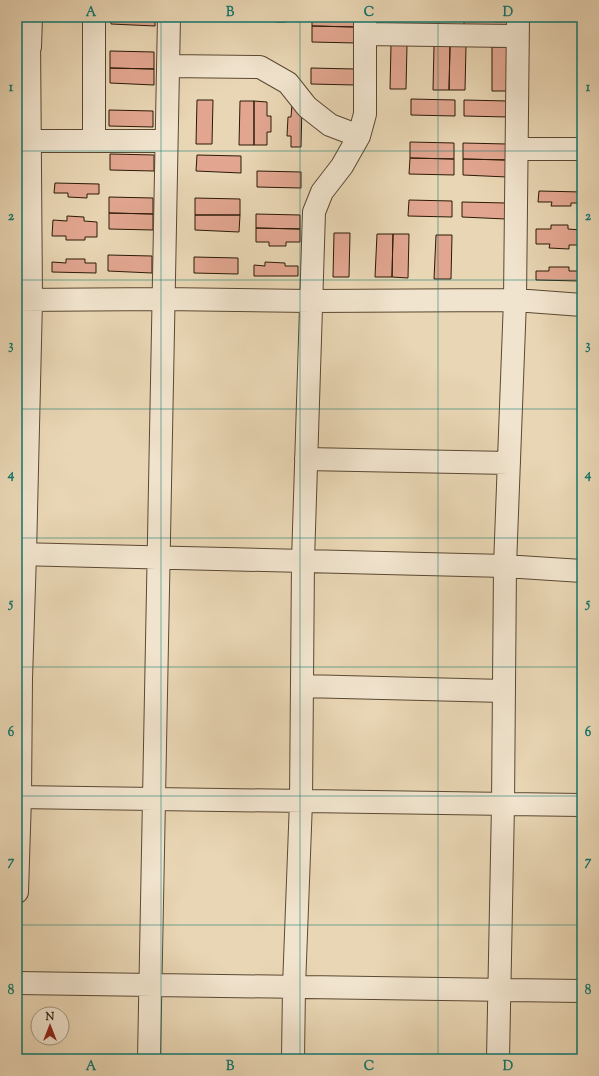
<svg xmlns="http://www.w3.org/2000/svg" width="599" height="1076" viewBox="0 0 599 1076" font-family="'Sorts Mill Goudy',serif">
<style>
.building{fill:#e2a690;stroke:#2c1a07}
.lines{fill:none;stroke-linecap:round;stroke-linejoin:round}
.minor-casing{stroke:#5b4932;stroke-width:24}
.minor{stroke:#f1e4ce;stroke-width:22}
.grid{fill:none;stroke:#0f766e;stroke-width:1;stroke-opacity:0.55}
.neatline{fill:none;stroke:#0f766e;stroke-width:1.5}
.grid-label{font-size:13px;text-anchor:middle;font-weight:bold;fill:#0f766e}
</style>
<rect width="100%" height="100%" fill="#e9d6b4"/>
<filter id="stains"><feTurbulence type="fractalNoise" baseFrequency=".005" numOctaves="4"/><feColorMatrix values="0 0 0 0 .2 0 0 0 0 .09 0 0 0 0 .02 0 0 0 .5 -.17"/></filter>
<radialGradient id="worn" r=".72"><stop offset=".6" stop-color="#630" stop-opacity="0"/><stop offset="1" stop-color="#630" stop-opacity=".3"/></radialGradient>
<!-- building -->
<path class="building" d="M 111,17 L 155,17 L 155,26 L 111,24 Z
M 233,17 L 248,17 L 248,20 L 233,20 Z
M 276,17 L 286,17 L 286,22 L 276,22 Z
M 312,17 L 356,17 L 356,27 L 312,26 Z
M 476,18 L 495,18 L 495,22 L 508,22 L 508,32 L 464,32 L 464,21 L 476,21 Z
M 312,26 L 356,27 L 356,43 L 312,42 Z
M 391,45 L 407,45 L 406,89 L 390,89 Z
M 434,46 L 450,46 L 449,90 L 433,90 Z
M 450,46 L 466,46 L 465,90 L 449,90 Z
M 492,47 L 509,47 L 508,91 L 492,91 Z
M 110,51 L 154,52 L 154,69 L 110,68 Z
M 110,68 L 154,69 L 154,85 L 110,83 Z
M 311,68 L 355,69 L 355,85 L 311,84 Z
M 411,99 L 455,100 L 455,116 L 411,115 Z
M 197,100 L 213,100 L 212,144 L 196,144 Z
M 464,100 L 508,101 L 508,117 L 464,116 Z
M 240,101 L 254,101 L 254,145 L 239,145 Z
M 254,101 L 267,102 L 267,116 L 271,116 L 271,132 L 267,132 L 267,145 L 254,145 Z
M 292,104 L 302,104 L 301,147 L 291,147 L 291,136 L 287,136 L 288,117 L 291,117 Z
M 109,110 L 153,111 L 153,127 L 109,126 Z
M 410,142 L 454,143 L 454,159 L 410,158 Z
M 463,143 L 507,144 L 507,160 L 463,159 Z
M 110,154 L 154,155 L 154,171 L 110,170 Z
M 197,155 L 241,156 L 241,173 L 196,171 Z
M 410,158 L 454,159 L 454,175 L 409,174 Z
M 463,159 L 507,160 L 507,177 L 463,175 Z
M 257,171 L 301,172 L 301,188 L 257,187 Z
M 55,183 L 99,184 L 99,194 L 87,194 L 87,198 L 68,197 L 68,193 L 54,193 Z
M 539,191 L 582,192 L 582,203 L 571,203 L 571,206 L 551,206 L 552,202 L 538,202 Z
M 109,197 L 153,198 L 153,214 L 109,213 Z
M 195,198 L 240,199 L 240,215 L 195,215 Z
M 409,200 L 452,201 L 452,217 L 408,216 Z
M 462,202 L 506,203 L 506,219 L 462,217 Z
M 109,213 L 153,214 L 153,230 L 109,229 Z
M 256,214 L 300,215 L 300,229 L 256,228 Z
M 195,215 L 240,215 L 239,232 L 195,230 Z
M 67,216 L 84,217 L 84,221 L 97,222 L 97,237 L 85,237 L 85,240 L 66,240 L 66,236 L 52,236 L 53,220 L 67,221 Z
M 551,225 L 568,225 L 568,229 L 581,230 L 581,245 L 569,245 L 569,249 L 549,248 L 550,244 L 536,244 L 536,229 L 551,229 Z
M 256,228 L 300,229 L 300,242 L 286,242 L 286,246 L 269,246 L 269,242 L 256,242 Z
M 334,233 L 350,233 L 349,277 L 333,277 Z
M 377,234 L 393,234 L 392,277 L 375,277 Z
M 393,234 L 409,234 L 408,278 L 392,277 Z
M 436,235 L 452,235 L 451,279 L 434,279 Z
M 108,255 L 152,256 L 152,273 L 108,271 Z
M 194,257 L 238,258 L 238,274 L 194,273 Z
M 66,259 L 85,259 L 85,263 L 96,263 L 96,273 L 52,272 L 52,262 L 66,263 Z
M 265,262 L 285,263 L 285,266 L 298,266 L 298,276 L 254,276 L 254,265 L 265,266 Z
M 549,267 L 569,267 L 569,271 L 580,271 L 580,281 L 536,280 L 536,271 L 549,271 Z"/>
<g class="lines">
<defs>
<path id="minor" d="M 94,17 L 94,141
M 365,34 L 517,36
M 17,37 L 29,37 L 31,300 L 25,554 L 21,679 L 20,797 L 17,892
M 30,47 L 31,17
M 168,66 L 260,67 L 288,83 L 307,107 L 330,125 L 359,136
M 30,141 L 166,141
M 517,149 L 582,149
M 17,300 L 163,299 L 310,301 L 515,300 L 582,305
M 306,459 L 509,463
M 17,554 L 505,566 L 582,571
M 302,686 L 504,691
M 17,797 L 582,805
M 17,983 L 582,991
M 149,1059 L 169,17
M 293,1059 L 294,987 L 301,801 L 303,561 L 314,212 L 322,192 L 342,166 L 359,136 L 365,114 L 365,17
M 498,1059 L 503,804 L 505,566 L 515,300 L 518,17"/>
</defs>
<!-- minor casing -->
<use href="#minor" class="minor-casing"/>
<!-- minor -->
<use href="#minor" class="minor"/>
</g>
<!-- grid -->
<path class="grid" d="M 161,17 L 161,1059M 300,17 L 300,1059M 438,17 L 438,1059M 17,151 L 582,151M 17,280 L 582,280M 17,409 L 582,409M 17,538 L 582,538M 17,667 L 582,667M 17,796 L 582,796M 17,925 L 582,925"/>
<!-- margin -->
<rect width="599" height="1076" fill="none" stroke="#e9d6b4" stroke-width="44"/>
<!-- north arrow -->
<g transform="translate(50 1026)"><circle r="19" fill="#f1e4ce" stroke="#a2937e"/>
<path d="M0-3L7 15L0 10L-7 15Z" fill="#8f2418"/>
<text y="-6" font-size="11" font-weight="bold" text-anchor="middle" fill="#2c1a07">N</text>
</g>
<rect x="22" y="22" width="555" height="1032" class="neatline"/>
<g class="grid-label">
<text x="91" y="16">A</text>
<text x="230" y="16">B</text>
<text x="369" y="16">C</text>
<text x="508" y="16">D</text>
<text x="11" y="91">1</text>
<text x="588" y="91">1</text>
<text x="11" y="220">2</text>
<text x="588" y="220">2</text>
<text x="11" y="349">3</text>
<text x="588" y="349">3</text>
<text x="11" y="478">4</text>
<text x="588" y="478">4</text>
<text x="11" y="607">5</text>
<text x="588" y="607">5</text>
<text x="11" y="736">6</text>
<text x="588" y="736">6</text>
<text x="11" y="865">7</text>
<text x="588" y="865">7</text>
<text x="11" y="994">8</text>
<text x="588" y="994">8</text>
<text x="91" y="1070">A</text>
<text x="230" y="1070">B</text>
<text x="369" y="1070">C</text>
<text x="508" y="1070">D</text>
</g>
<rect width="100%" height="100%" filter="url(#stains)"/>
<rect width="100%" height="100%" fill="url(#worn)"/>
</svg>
